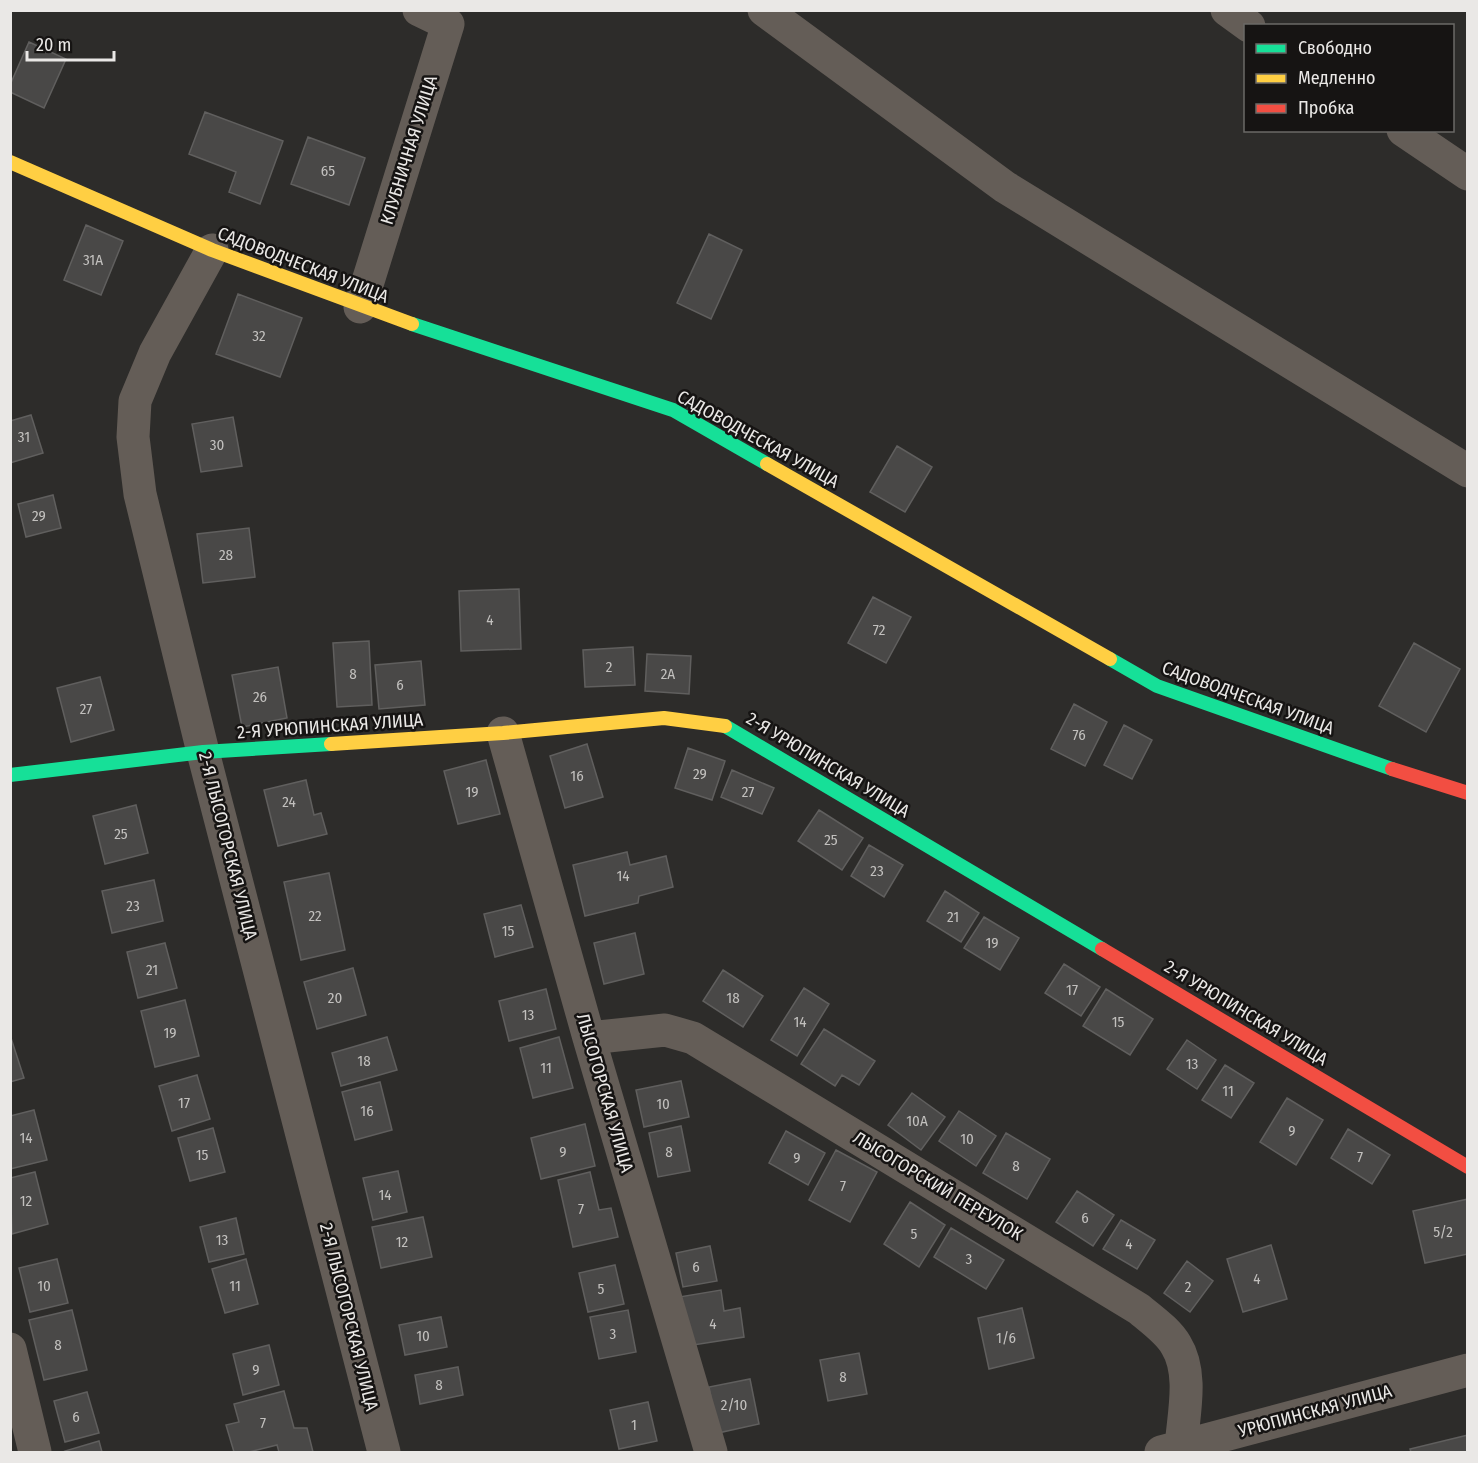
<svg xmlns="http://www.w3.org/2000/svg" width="1478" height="1463" viewBox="0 0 1478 1463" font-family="'Fira Sans Condensed',sans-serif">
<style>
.building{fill:#494847;stroke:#605f5e;stroke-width:1.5}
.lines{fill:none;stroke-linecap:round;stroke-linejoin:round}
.street{stroke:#645d57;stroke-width:33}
.fast{stroke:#16e098;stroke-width:14}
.slow{stroke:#ffcf43;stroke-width:14}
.jam{stroke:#f24e42;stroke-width:14}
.labels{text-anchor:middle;stroke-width:5;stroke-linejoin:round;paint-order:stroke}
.number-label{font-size:15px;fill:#c2c0be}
.street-label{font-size:18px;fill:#eae8e6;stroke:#161413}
</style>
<rect width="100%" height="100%" fill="#2d2c2a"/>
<!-- building -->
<path class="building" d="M 29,42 L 66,59 L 44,108 L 10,92 L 10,85 Z
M 205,112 L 283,141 L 260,204 L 229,192 L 236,172 L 189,154 Z
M 308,137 L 365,158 L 349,205 L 291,184 Z
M 86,225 L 123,241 L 101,295 L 64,280 Z
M 709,234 L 742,250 L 711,319 L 677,303 Z
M 238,294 L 302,318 L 280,377 L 216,354 Z
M 31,415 L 43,453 L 10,463 L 10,421 Z
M 233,417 L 242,466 L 201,472 L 192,424 Z
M 897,446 L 932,467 L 905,512 L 870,492 Z
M 53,495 L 61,528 L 26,537 L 18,504 Z
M 249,528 L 255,577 L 203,583 L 197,534 Z
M 519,589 L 521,649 L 461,651 L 459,591 Z
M 873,597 L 911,617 L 886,663 L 848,643 Z
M 369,641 L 372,705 L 337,707 L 333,643 Z
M 1414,643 L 1460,669 L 1426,732 L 1379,706 Z
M 633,647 L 635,685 L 585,687 L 583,650 Z
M 647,654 L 691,656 L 689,694 L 645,691 Z
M 421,661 L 425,705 L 379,709 L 375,665 Z
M 278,667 L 287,718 L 242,727 L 232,675 Z
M 100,677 L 114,730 L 71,742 L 57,688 Z
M 1074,704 L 1107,722 L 1085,766 L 1051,749 Z
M 1124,725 L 1152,740 L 1132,779 L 1104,765 Z
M 587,744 L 603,797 L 565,808 L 550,756 Z
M 688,748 L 725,761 L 712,800 L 675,788 Z
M 486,760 L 500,814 L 458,824 L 444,771 Z
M 732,770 L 774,788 L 762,814 L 721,797 Z
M 306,780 L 314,815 L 321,813 L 327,834 L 278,846 L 264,790 Z
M 136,805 L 148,853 L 105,864 L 93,816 Z
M 819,810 L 863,838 L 842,870 L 798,841 Z
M 869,845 L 903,865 L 884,897 L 851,876 Z
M 627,852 L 630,865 L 666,856 L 673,887 L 639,896 L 638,903 L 585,916 L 573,865 Z
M 329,873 L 345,950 L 301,960 L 284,882 Z
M 154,880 L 163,921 L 112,933 L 102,891 Z
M 945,891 L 979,913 L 961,942 L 927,921 Z
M 521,905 L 533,947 L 495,957 L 484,914 Z
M 984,917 L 1019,938 L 1000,970 L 964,948 Z
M 635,933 L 644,974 L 604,984 L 594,943 Z
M 165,943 L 177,988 L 138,998 L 127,952 Z
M 1064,964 L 1100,987 L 1081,1016 L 1045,993 Z
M 353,968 L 366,1015 L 317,1029 L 304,982 Z
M 723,970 L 763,996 L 743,1027 L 703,1001 Z
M 804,988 L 829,1004 L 797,1056 L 771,1040 Z
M 546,989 L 556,1029 L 509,1041 L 499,1001 Z
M 1106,989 L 1153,1019 L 1130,1055 L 1083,1026 Z
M 185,1000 L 199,1056 L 155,1067 L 141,1011 Z
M 824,1029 L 875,1061 L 859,1085 L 842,1075 L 835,1086 L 801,1064 Z
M 10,1035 L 24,1078 L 10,1082 Z
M 387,1037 L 397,1070 L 341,1086 L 332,1053 Z
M 559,1037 L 573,1088 L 533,1098 L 520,1048 Z
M 1187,1040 L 1216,1060 L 1197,1089 L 1167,1069 Z
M 1225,1065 L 1254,1083 L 1231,1118 L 1202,1100 Z
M 197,1075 L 210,1119 L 172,1131 L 159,1086 Z
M 681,1081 L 689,1117 L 644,1127 L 636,1090 Z
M 380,1082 L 392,1130 L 355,1140 L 342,1092 Z
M 912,1093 L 945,1117 L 921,1150 L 888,1125 Z
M 1287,1098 L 1323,1120 L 1296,1165 L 1260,1142 Z
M 34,1110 L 47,1160 L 10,1169 L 10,1116 Z
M 959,1111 L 996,1136 L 976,1166 L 939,1141 Z
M 585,1124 L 595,1166 L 541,1179 L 531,1138 Z
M 681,1126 L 690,1171 L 658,1177 L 649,1133 Z
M 213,1128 L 225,1172 L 190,1181 L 178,1138 Z
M 1348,1129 L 1390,1155 L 1372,1184 L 1331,1158 Z
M 786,1131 L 825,1153 L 808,1185 L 769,1163 Z
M 1006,1133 L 1050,1159 L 1027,1199 L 983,1173 Z
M 836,1150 L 877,1172 L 850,1222 L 809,1200 Z
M 398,1171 L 407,1212 L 373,1220 L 363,1178 Z
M 35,1172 L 48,1224 L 12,1234 L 10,1178 Z
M 590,1172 L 599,1210 L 611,1208 L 618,1237 L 573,1247 L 558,1180 Z
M 1077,1191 L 1114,1215 L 1093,1246 L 1056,1222 Z
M 1468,1199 L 1468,1254 L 1425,1263 L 1413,1211 Z
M 910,1202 L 945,1225 L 919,1267 L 884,1244 Z
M 423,1217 L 432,1257 L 381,1268 L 372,1227 Z
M 236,1218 L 244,1254 L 209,1262 L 200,1227 Z
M 1121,1220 L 1155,1240 L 1137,1269 L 1103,1249 Z
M 951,1228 L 1004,1260 L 986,1289 L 934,1257 Z
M 1271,1245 L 1287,1299 L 1243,1312 L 1227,1259 Z
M 710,1246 L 717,1281 L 683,1287 L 676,1253 Z
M 57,1259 L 68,1303 L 30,1312 L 19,1268 Z
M 246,1259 L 258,1304 L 225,1313 L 212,1269 Z
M 1187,1261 L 1213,1281 L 1190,1312 L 1164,1293 Z
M 615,1265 L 624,1304 L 588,1312 L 579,1273 Z
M 721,1290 L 724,1311 L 740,1308 L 744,1337 L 687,1346 L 679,1297 Z
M 1022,1308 L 1034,1358 L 989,1369 L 978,1318 Z
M 72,1310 L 87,1370 L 44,1380 L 29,1320 Z
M 628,1310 L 636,1352 L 599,1359 L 590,1317 Z
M 441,1317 L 447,1347 L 405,1355 L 399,1325 Z
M 269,1345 L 279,1385 L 243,1395 L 233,1354 Z
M 859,1353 L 867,1394 L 828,1401 L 820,1360 Z
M 458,1367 L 463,1395 L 420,1404 L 415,1375 Z
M 750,1379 L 759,1424 L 718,1433 L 709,1387 Z
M 284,1391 L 294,1428 L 307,1428 L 313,1452 L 279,1452 L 277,1445 L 249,1452 L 234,1452 L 226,1425 L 239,1422 L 234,1404 Z
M 87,1392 L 99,1433 L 65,1442 L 54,1401 Z
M 648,1402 L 657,1441 L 619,1449 L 610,1410 Z
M 1468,1435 L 1468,1452 L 1411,1452 L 1410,1449 Z
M 99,1441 L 102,1452 L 66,1452 L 65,1451 Z"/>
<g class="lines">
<!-- street -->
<path class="street" d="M 764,10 L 1005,187 L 1468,471
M 1227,10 L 1249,26
M 1403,130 L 1468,174
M 212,250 L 155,353 L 135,401 L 133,437 L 140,494 L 203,752 L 384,1452
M 360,307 L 448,24 L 419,10
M 503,733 L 589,1038 L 711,1452
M 589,1038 L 665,1030 L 693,1038 L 1139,1309 C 1152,1320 1168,1331 1176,1345 C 1194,1374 1183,1416 1181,1448
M 10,1349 L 35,1452
M 1161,1452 L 1468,1370"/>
<!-- fast -->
<path class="fast" d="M 412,324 L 673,410 L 767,464
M 1110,659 L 1157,686 L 1392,769
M 725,726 L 1102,949
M 10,775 L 203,752 L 331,744"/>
<!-- slow -->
<path class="slow" d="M 10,162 L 212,250 L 412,324
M 767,464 L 1110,659
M 331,744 L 503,733 L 664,718 L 725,726"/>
<!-- jam -->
<path class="jam" d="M 1392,769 L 1468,793
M 1102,949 L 1468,1167"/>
</g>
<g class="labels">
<!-- number labels -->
<g class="number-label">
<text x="328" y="176">65</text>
<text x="93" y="265">31А</text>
<text x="259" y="341">32</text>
<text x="24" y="442">31</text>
<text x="217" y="450">30</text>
<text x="39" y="521">29</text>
<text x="226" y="560">28</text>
<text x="490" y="625">4</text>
<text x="879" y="635">72</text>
<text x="609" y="672">2</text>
<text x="353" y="679">8</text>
<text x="668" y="679">2А</text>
<text x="400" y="690">6</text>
<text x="260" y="702">26</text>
<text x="86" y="714">27</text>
<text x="1079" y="740">76</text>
<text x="700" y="779">29</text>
<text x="577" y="781">16</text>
<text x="472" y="797">19</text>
<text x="748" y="797">27</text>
<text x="289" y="807">24</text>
<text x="121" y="839">25</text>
<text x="831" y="845">25</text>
<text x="877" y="876">23</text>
<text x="623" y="881">14</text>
<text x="133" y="911">23</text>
<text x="315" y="921">22</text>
<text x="953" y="922">21</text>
<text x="508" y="936">15</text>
<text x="992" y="948">19</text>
<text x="152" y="975">21</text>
<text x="1072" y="995">17</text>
<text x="335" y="1003">20</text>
<text x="733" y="1003">18</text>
<text x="528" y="1020">13</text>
<text x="800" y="1027">14</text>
<text x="1118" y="1027">15</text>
<text x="170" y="1038">19</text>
<text x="364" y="1066">18</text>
<text x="1192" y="1069">13</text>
<text x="546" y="1073">11</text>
<text x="1228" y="1096">11</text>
<text x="184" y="1108">17</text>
<text x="663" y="1109">10</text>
<text x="367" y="1116">16</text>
<text x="917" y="1126">10А</text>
<text x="1292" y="1136">9</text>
<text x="26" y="1143">14</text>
<text x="967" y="1144">10</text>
<text x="563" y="1157">9</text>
<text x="669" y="1157">8</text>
<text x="202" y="1160">15</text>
<text x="1360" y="1162">7</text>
<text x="797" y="1163">9</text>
<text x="1016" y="1171">8</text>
<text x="843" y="1191">7</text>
<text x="385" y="1200">14</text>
<text x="26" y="1206">12</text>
<text x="581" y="1214">7</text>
<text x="1085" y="1223">6</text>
<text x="1443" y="1237">5/2</text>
<text x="914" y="1239">5</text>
<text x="222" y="1245">13</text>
<text x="402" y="1247">12</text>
<text x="1129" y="1249">4</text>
<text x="969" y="1264">3</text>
<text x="696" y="1272">6</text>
<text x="1257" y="1284">4</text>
<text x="44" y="1291">10</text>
<text x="235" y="1291">11</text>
<text x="1188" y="1292">2</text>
<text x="601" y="1294">5</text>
<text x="713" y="1329">4</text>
<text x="613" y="1339">3</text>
<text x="423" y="1341">10</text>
<text x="1006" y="1343">1/6</text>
<text x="58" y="1350">8</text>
<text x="256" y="1375">9</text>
<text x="843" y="1382">8</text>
<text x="439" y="1390">8</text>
<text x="734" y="1410">2/10</text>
<text x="76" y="1422">6</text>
<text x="263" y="1428">7</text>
<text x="634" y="1430">1</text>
</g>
<!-- street labels -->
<g class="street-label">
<text transform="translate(409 150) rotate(-73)" y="6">КЛУБНИЧНАЯ УЛИЦА</text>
<text transform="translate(303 265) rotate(21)" y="6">САДОВОДЧЕСКАЯ УЛИЦА</text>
<text transform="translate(758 439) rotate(29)" y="6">САДОВОДЧЕСКАЯ УЛИЦА</text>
<text transform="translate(1248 698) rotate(20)" y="6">САДОВОДЧЕСКАЯ УЛИЦА</text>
<text transform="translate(330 726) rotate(-4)" y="6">2-Я УРЮПИНСКАЯ УЛИЦА</text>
<text transform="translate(828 765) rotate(31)" y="6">2-Я УРЮПИНСКАЯ УЛИЦА</text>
<text transform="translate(228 846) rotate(76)" y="6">2-Я ЛЫСОГОРСКАЯ УЛИЦА</text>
<text transform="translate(1246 1013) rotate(31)" y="6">2-Я УРЮПИНСКАЯ УЛИЦА</text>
<text transform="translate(605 1093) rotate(74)" y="6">ЛЫСОГОРСКАЯ УЛИЦА</text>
<text transform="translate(938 1186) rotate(31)" y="6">ЛЫСОГОРСКИЙ ПЕРЕУЛОК</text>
<text transform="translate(349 1317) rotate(76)" y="6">2-Я ЛЫСОГОРСКАЯ УЛИЦА</text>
<text transform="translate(1315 1411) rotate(-15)" y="6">УРЮПИНСКАЯ УЛИЦА</text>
</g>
</g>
<!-- border -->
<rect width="1478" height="1463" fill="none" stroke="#eae8e6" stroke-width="24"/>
<!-- legend -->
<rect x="1244" y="24" width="210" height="108" fill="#161413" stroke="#6b6967" stroke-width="1.5"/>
<rect x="1256" y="44" width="30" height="9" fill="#16e098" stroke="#6b6967" stroke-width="1.5"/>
<text x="1298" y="54" font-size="18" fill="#eae8e6">Свободно</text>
<rect x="1256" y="74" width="30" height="9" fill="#ffcf43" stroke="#6b6967" stroke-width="1.5"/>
<text x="1298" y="84" font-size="18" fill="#eae8e6">Медленно</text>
<rect x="1256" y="104" width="30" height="9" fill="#f24e42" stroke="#6b6967" stroke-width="1.5"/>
<text x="1298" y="114" font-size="18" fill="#eae8e6">Пробка</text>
<!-- scale -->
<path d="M27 51v9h87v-9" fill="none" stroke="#eae8e6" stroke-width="3"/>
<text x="36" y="51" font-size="18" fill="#eae8e6" stroke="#161413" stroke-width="4.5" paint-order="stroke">20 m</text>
</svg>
